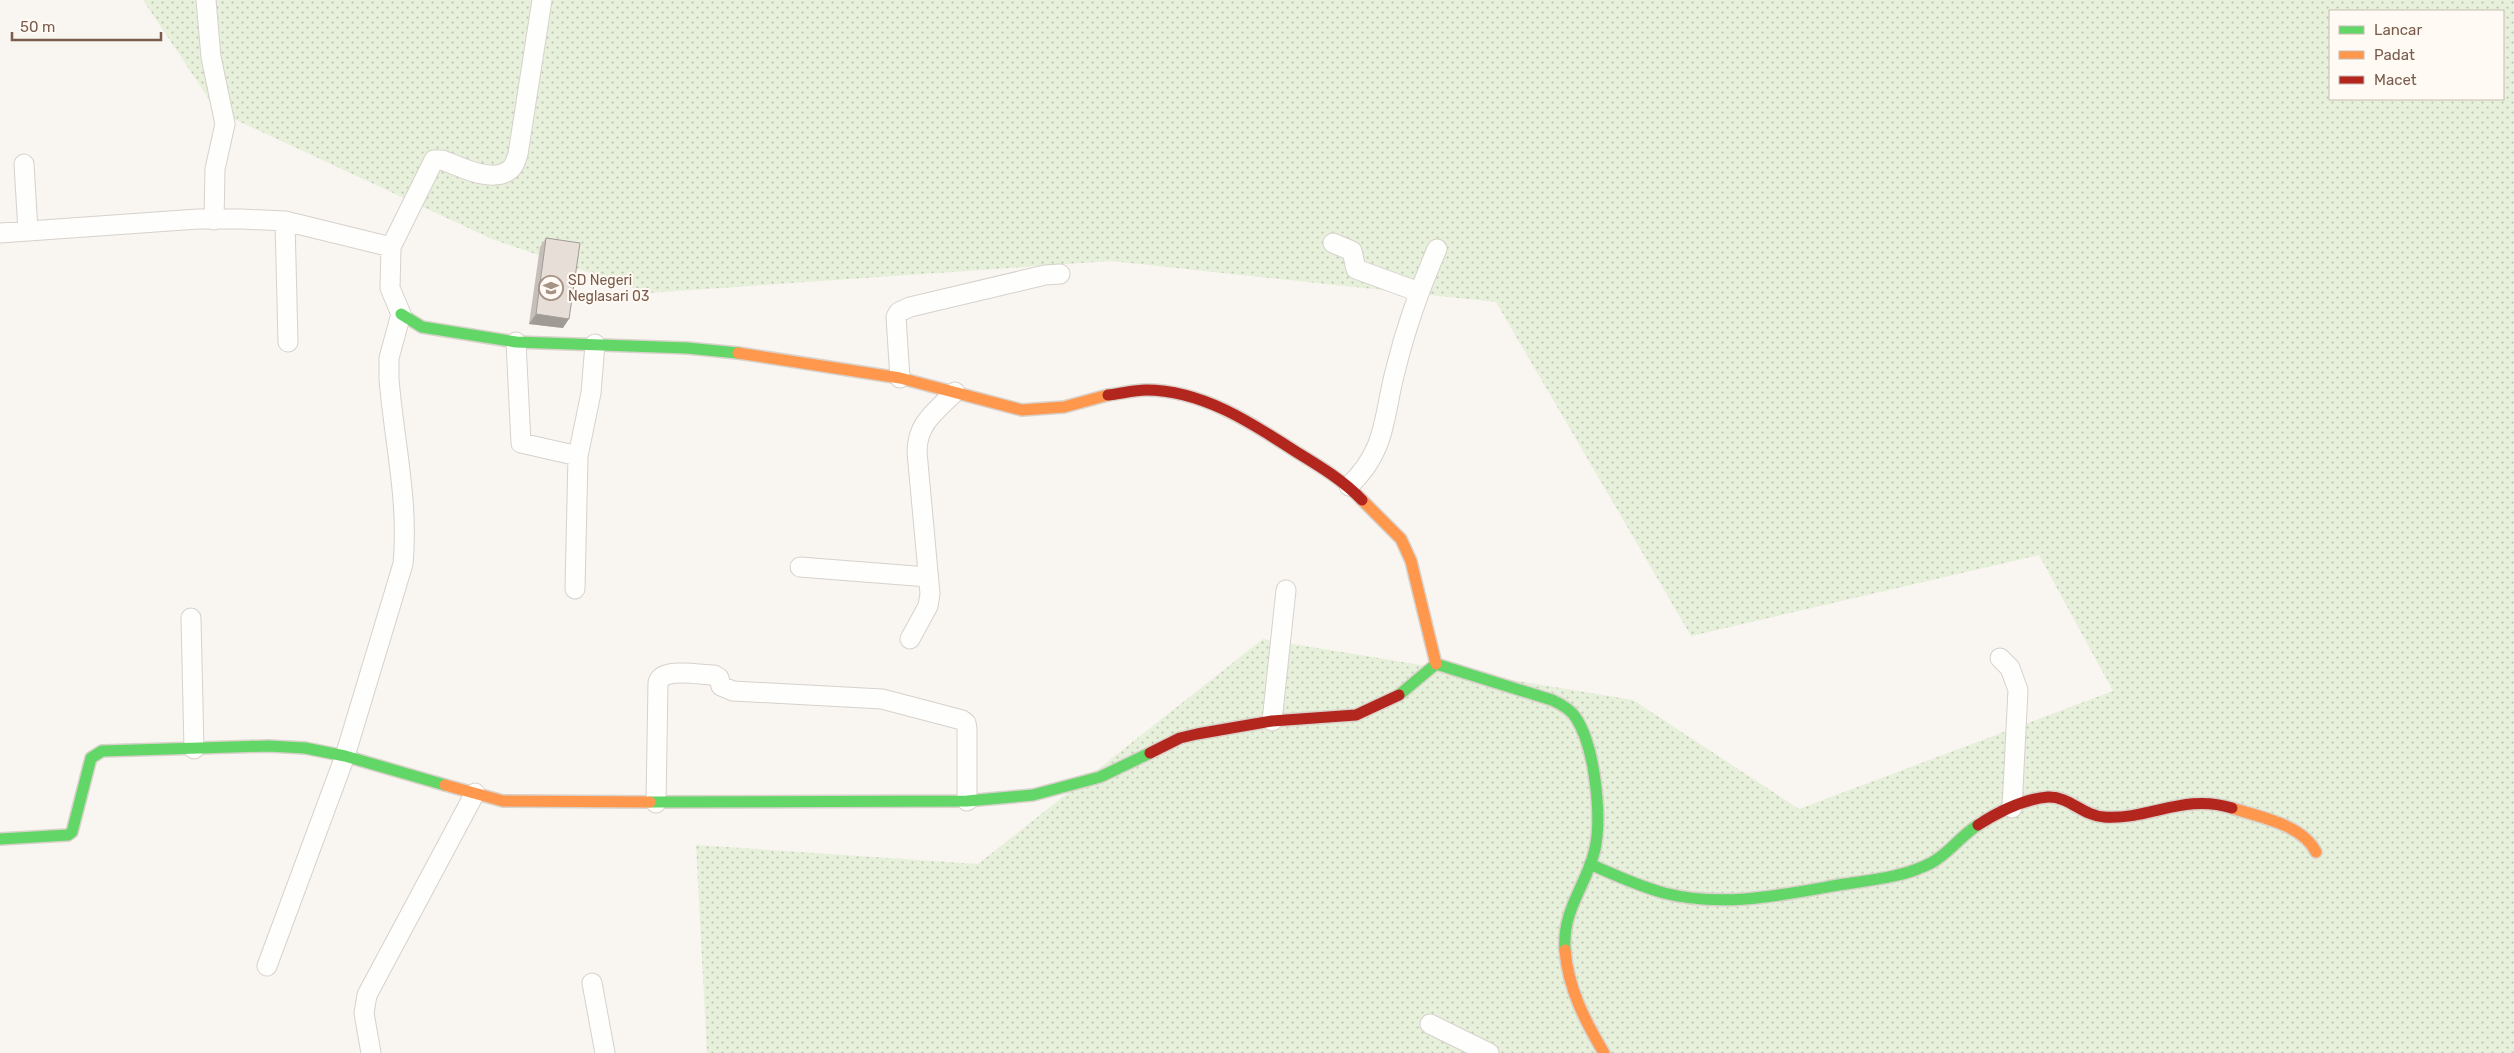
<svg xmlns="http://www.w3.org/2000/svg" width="2514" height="1053" viewBox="0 0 2514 1053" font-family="Rubik,sans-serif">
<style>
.grass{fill:url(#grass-dots);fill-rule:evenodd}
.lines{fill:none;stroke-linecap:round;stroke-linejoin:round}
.street-casing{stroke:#d7d1cb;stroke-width:21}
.fast-casing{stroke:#d9d2cb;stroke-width:14}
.slow-casing{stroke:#d9d2cb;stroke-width:14}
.jam-casing{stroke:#d9d2cb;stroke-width:14}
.street{stroke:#fefefd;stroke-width:19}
.fast{stroke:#63d668;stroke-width:11}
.slow{stroke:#ff974d;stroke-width:11}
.jam{stroke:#b3261e;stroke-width:11}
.wall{fill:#c6bfb9}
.shaded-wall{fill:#a19b96}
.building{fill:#e6ded7;stroke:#a19b96}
.labels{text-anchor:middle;stroke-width:4;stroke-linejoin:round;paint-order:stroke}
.poi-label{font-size:14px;fill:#7a5c4d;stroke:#fffaf3;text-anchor:start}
</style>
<defs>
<pattern id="grass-dots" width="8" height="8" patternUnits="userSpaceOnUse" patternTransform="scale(1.25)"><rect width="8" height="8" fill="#e7f0db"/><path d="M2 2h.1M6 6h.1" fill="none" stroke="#c0c6b4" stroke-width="1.8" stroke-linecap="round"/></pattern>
</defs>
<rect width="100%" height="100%" fill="#f9f5f0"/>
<!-- grass -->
<path class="grass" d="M 143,0 L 2514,0 L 2514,1053 L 707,1053 L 696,845 L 978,864 L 1263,639 L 1633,700 L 1799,809 L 2113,691 L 2039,555 L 1691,636 L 1496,302 L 1111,261 L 648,293 L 492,239 L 217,111 ZM 2330,11 L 2503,11 L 2503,99 L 2330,99 Z"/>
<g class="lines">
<defs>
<path id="street" d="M 206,0 L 211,57 L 225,124 L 215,169 L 214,220
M 24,164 L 28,231
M 285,221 L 288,342
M 0,233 L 198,219 L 241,219 L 285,221 L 391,247
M 1333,243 L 1352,251 L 1356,269 L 1419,292
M 516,342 L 521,443 L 578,456
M 900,378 L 896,317 L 899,312 L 910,307 L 1045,275 L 1060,274
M 1349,486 C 1388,449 1383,415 1396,368 C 1406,327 1420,288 1437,249
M 800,567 L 928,577
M 575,589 L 578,456 L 591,393 L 595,344
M 191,618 L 194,749
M 910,639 L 928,606 L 930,594 L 917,452 C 917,423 936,411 955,392
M 2000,658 L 2010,668 L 2018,690 L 2012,808
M 1272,721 L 1286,590
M 656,803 L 658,683 C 661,667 700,675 714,675 L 719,678 L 721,686 L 733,691 L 882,699 L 962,720 L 966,723 L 967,729 L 967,801
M 267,966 L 345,756 L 403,564 C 409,501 394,441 389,379 L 389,358 L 401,314 L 390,288 L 391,247 L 434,160 L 442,160 C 459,166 490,183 508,171 C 514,168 516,160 518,154 L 542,0
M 592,983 L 605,1053
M 1430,1024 L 1489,1053
M 371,1053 L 364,1013 L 367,995 L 475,793"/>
<path id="fast" d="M 401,314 L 422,327 L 516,342 L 687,348 L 738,353
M 1399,695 L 1436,664 L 1552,700 C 1561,704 1571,710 1576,718 C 1595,747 1602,816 1595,849 C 1587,885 1562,909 1565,950
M 650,802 L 967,801 L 1033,795 L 1100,777 L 1150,753
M 0,839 L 68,835 L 72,832 L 91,758 L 102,751 L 268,746 L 305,748 L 345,756 L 445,785
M 1590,864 C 1614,875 1639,886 1664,893 C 1722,908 1782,895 1838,885 C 1870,880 1902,878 1931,863 C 1949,854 1960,836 1978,825"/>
<path id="slow" d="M 738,353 L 900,378 L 1022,410 L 1064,407 L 1108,395
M 1362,500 L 1401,539 L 1411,561 L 1436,664
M 445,785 L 503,801 L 650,802
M 2232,808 C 2259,817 2302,824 2316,852
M 1565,950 C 1568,988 1585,1021 1604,1053"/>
<path id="jam" d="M 1108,395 C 1120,394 1133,390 1146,390 C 1202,390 1252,423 1298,453 C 1321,467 1344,481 1362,500
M 1150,753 L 1180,738 L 1197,734 L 1272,721 L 1356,715 L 1399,695
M 1978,825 C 1998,812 2024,799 2048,797 C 2069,796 2083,816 2104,817 C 2151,820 2183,793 2232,808"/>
</defs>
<!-- street casing -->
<use href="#street" class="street-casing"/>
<!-- fast casing -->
<use href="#fast" class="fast-casing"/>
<!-- slow casing -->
<use href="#slow" class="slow-casing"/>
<!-- jam casing -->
<use href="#jam" class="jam-casing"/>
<!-- street -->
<use href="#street" class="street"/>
<!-- fast -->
<use href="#fast" class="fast"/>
<!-- slow -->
<use href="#slow" class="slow"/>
<!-- jam -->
<use href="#jam" class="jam"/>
</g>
<!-- wall -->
<path class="wall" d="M 546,238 L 563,328 L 529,324 L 540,247 Z"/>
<!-- shaded-wall -->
<path class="shaded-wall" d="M 536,314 L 569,319 L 563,328 L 529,324 Z"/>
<!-- building -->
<path class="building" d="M 546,238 L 580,243 L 569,319 L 536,314 Z"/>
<!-- icons -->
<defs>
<symbol id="school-ring" viewBox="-11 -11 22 22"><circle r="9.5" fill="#fffaf3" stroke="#a69286" stroke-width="1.5"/><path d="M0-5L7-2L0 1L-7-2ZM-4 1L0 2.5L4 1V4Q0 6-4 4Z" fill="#a69286"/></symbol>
</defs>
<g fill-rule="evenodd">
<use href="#school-ring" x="537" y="274" width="28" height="28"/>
</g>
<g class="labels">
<!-- poi labels -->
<g class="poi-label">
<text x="568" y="285">SD Negeri<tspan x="568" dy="16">Neglasari 03</tspan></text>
</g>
</g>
<!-- legend -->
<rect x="2329" y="10" width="175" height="90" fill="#fffaf3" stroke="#cabbb1"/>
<rect x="2339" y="26" width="25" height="8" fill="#63d668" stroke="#cabbb1"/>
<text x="2374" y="35" font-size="15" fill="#7a5c4d">Lancar</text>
<rect x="2339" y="51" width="25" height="8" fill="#ff974d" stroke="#cabbb1"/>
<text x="2374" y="60" font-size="15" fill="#7a5c4d">Padat</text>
<rect x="2339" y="76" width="25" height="8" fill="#b3261e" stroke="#cabbb1"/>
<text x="2374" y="85" font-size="15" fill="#7a5c4d">Macet</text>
<!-- scale -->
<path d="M12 32v8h149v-8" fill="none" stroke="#7a5c4d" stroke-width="2.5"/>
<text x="20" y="32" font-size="15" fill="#7a5c4d" stroke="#fffaf3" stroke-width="4" paint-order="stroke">50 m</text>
</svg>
